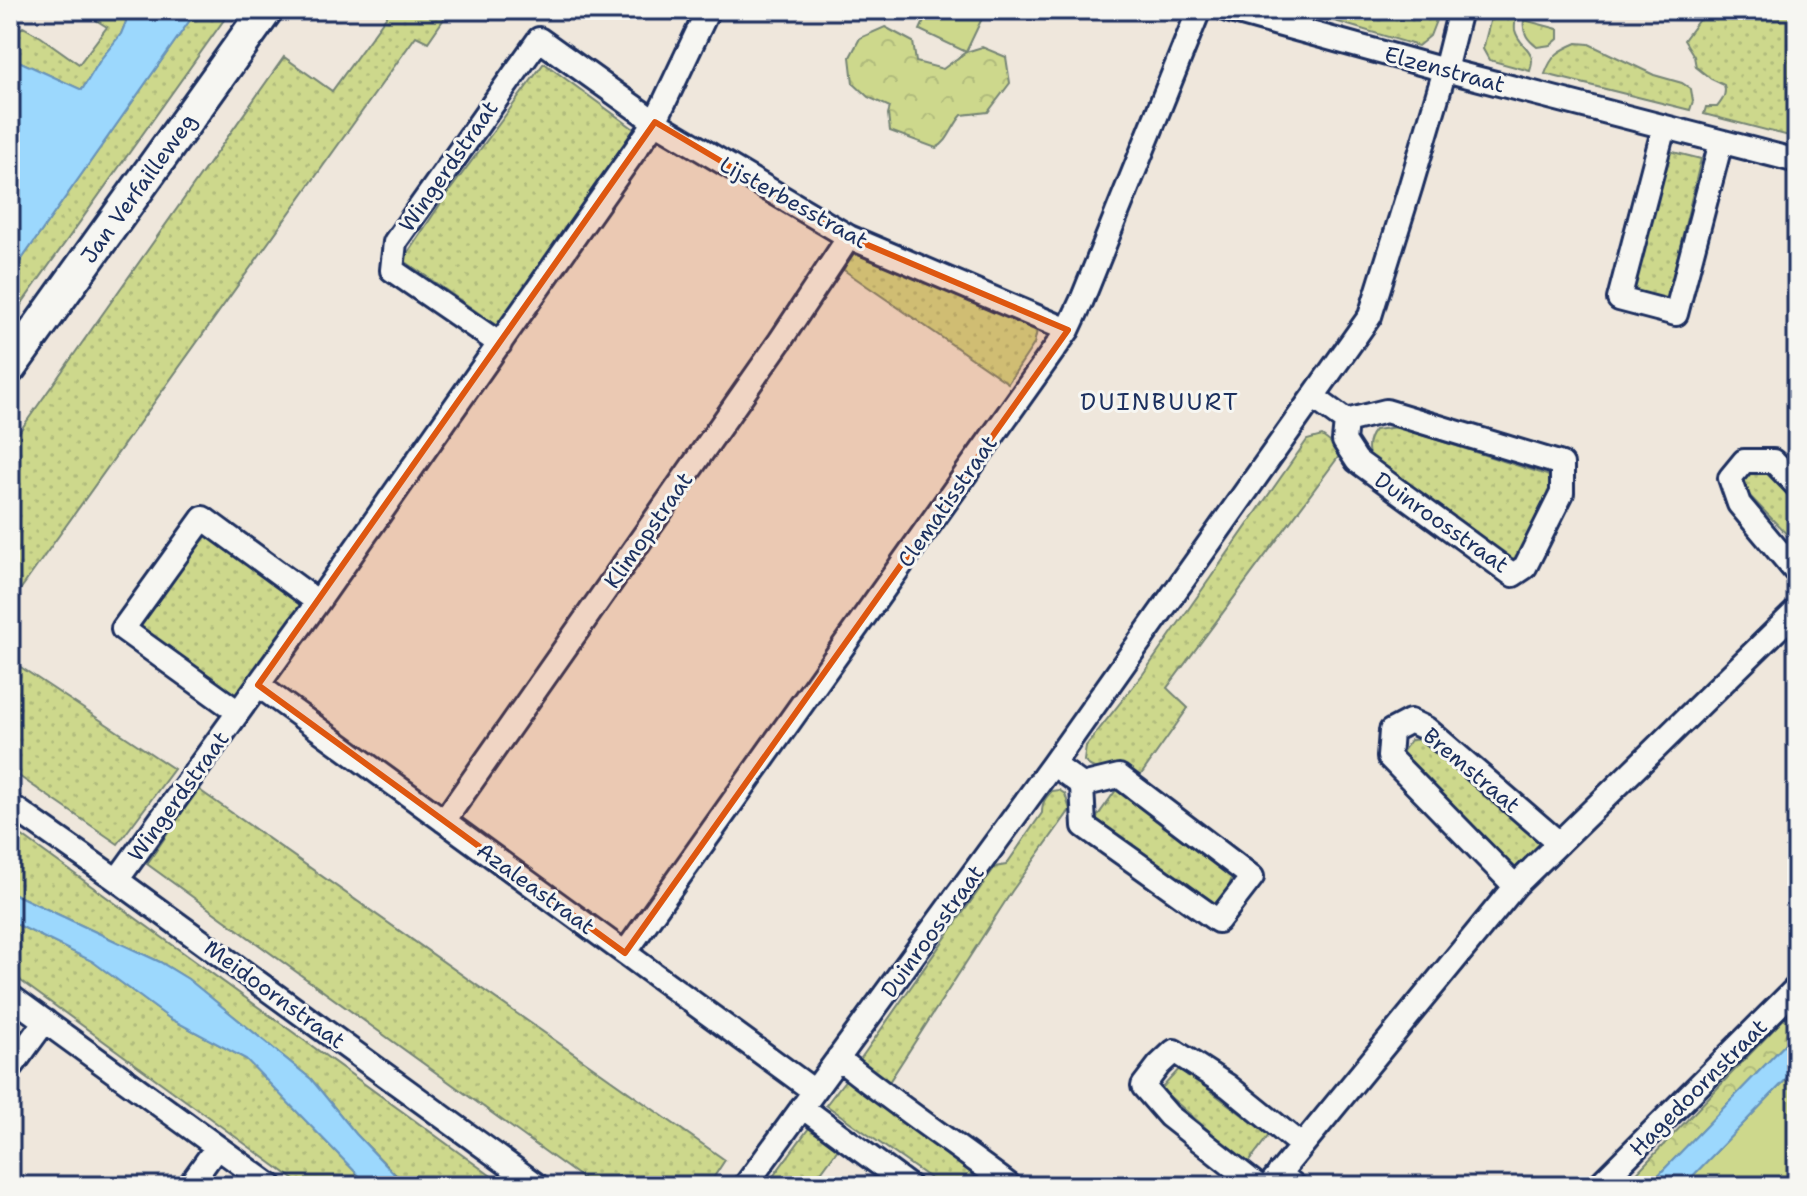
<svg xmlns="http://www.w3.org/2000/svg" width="1807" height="1196" viewBox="0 0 1807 1196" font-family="'Shantell Sans',sans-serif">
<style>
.grass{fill:url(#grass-dots);stroke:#748475;stroke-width:2}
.forest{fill:url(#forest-crowns);stroke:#748475;stroke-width:2}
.pitch{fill:#cdd88c;stroke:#748475;stroke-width:2}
.water{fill:#9cd8fd;stroke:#6894bd;stroke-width:2}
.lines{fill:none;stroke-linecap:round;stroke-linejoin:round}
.street-casing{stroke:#1b2f5e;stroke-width:28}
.secondary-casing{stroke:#1b2f5e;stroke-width:38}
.street{stroke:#f6f6f2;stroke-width:22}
.secondary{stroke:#f6f6f2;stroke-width:32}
.marked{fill:#de5710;fill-opacity:0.2;stroke:#de5710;stroke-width:6;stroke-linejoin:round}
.labels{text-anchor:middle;stroke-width:6;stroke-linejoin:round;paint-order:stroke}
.street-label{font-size:22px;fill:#1b2f5e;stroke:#f6f6f2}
.neighbourhood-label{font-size:24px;letter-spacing:2px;fill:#1b2f5e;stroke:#f6f6f2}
</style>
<defs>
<pattern id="grass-dots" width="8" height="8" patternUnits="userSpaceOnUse" patternTransform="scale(2)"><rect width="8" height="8" fill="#cdd88c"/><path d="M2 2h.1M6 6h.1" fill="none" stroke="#afba7b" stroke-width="1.8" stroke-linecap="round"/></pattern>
<pattern id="forest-crowns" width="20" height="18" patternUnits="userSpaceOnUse" patternTransform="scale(2)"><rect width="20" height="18" fill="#cdd88c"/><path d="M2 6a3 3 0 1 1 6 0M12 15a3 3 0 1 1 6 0" fill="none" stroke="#afba7b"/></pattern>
</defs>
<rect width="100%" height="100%" fill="#efe7dc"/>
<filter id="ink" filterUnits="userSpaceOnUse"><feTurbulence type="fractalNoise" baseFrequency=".0125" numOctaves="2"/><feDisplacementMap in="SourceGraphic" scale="16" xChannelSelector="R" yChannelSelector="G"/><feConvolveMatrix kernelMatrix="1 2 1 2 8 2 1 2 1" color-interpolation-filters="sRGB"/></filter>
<g filter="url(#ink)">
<!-- grass -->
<path class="grass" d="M 96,10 L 124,10 L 126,22 L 121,34 L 101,59 L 82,90 L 12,58 L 10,58 L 10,37 L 23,27 L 41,37 L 79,64 L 107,27 L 91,17 Z
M 197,10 L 231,10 L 10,320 L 10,276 Z
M 391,10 L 450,10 L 428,42 L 416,36 L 10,604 L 10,445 L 284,57 L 332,91 Z
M 1298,10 L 1440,10 L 1430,36 L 1418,46 Z
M 1493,10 L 1518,10 C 1516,17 1514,23 1515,30 C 1519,48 1538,48 1530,71 L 1489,60 L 1483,49 Z
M 1706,10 L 1794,10 L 1797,12 L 1797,138 L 1704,114 L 1706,107 L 1717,107 C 1722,101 1727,94 1724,85 L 1711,79 L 1696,67 L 1694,56 L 1684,40 Z
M 1577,43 L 1589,44 L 1654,75 L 1682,83 L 1691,89 L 1693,101 L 1690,110 L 1545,74 C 1552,55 1558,51 1577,43 Z
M 544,63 L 634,129 L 497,326 L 403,260 L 445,197 Z
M 1669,151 L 1701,159 L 1667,301 L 1633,293 Z
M 851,252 L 1038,326 L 1034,344 L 1008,383 L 835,264 Z
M 1397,427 L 1550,476 L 1550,492 L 1521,556 L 1507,561 L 1373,466 C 1367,453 1365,442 1375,430 Z
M 1322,436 C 1329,441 1338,447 1339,456 L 1167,688 L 1188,708 L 1138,779 C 1133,776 1127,769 1121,767 C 1105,762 1100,777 1084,761 L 1086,746 L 1143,674 L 1307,440 Z
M 1758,470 L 1768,472 L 1797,501 L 1797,545 L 1746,492 L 1744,483 L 1746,475 Z
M 205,536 L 217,536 L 306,598 L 237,696 L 139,629 L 200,539 Z
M 10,660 L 174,769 L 118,844 L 10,770 Z
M 1425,739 L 1450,755 L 1542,845 L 1517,869 L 1405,768 L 1400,755 L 1411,740 Z
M 1119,786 L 1233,871 C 1232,885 1223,895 1215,905 L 1094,821 Z
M 198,789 L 725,1160 L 708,1186 L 593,1186 L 147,864 Z
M 1059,790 L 1065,794 L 1070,810 L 1012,891 L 889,1082 L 859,1061 L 995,867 L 1006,865 L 1042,813 C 1042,802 1045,798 1052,791 Z
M 10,827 L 505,1186 L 416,1186 L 396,1175 L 356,1134 L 311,1079 L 188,979 L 160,962 L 10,892 Z
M 10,921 L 92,961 L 169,1018 L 246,1059 L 369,1186 L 303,1186 L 10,973 Z
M 1180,1068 L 1269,1135 L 1247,1164 L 1161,1089 Z
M 846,1079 L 985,1178 L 980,1186 L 941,1186 L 826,1105 Z
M 812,1124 L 841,1145 L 811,1186 L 766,1186 Z"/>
<!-- forest -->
<path class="forest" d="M 1524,20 L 1558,29 L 1558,39 L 1551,45 L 1537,47 C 1528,40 1522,33 1524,20 Z
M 885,27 L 913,42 L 916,62 L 943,69 L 966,52 L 982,47 L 1006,57 L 1010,83 L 988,112 L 962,115 C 952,126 949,142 936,148 L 890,131 L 888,114 L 890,107 L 868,97 L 853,83 L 850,57 L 860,38 Z
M 1797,1005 L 1797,1032 L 1648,1186 L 1624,1186 Z"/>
<!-- pitch -->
<path class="pitch" d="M 929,10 L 986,10 L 966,52 L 920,30 Z
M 1797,1068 L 1797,1186 L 1683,1186 Z"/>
<!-- water -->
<path class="water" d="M 124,10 L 197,10 L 10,276 L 12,145 L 10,127 L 10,58 L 12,58 L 82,90 L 101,59 L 121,34 L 126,22 Z
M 10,892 L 160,962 L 188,979 L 311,1079 L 356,1134 L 395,1175 L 416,1186 L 369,1186 L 246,1059 L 169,1018 L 92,961 L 10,921 Z
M 1797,1032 L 1797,1068 L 1683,1186 L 1648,1186 Z"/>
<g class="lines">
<defs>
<path id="street" d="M 1227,10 L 1445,70 L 1797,161
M 1664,127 L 1619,299 L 1676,314 L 1721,142
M 500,344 L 392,270 L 395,242 L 539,39 L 655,122 L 849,237 L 1068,330
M 1313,397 L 1346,421
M 1386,411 L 1562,464 L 1562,493 L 1525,567 L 1513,575 L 1357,461 L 1344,441 L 1346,421 Z
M 1797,486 L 1773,461 L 1744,461 L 1730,478 L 1739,504 L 1797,573
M 258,685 L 814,1091
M 238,712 L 123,629 L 203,518 L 318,602
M 1053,764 L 1082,785 L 1084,826 L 1218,921 L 1252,877 L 1119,776 L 1082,785
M 10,805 L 117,880 L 538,1186
M 444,821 L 780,341 L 849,237
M 117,880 L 318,602 L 655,122 L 708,10
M 1515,886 L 1389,757 L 1391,731 L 1410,721 L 1427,729 L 1559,843
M 625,953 L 1068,330 L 1082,300 L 1199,10
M 10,996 L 271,1186
M 838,1058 C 893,1103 952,1142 1009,1185 L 1008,1186
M 10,1069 L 45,1021
M 802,1107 L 909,1186
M 1279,1173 L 1295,1186
M 189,1186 L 217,1147
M 745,1186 L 1053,764 L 1370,316 L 1410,188 L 1445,70 L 1460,10
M 1258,1186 L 1169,1116 L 1143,1086 L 1159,1065 L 1174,1051 L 1228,1086 L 1302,1146
M 1269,1186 L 1515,886 L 1797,610
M 1598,1186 L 1797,987"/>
<path id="secondary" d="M 10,367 L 266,10"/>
</defs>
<!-- street casing -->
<use href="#street" class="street-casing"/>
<!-- secondary casing -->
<use href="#secondary" class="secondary-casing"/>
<!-- street -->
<use href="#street" class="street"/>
<!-- secondary -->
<use href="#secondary" class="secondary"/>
</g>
</g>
<!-- marked area -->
<path class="marked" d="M 655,122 L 849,237 L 1068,330 L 625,953 L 258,685 Z"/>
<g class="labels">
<!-- street labels -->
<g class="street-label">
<text transform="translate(1445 69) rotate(15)" y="8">Elzenstraat</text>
<text transform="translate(448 166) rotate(-55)" y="8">Wingerdstraat</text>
<text transform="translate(138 188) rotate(-54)" y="8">Jan Verfailleweg</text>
<text transform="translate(794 202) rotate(29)" y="8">Lijsterbesstraat</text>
<text transform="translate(947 501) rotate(-55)" y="8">Clematisstraat</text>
<text transform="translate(1442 522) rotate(35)" y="8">Duinroosstraat</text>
<text transform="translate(648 530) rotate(-55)" y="8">Klimopstraat</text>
<text transform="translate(1472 770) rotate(40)" y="8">Bremstraat</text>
<text transform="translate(178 796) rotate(-54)" y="8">Wingerdstraat</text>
<text transform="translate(536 888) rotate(36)" y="8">Azaleastraat</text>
<text transform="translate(932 931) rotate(-54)" y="8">Duinroosstraat</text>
<text transform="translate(275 994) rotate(36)" y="8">Meidoornstraat</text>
<text transform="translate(1698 1087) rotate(-45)" y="8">Hagedoornstraat</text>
</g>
<!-- neighbourhood labels -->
<g class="neighbourhood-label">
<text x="1160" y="410">DUINBUURT</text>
</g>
</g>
<!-- margin -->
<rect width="1807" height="1196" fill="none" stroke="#f6f6f2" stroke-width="40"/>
<rect x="20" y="20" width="1767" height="1156" fill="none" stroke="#1b2f5e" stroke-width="3" filter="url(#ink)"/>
</svg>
